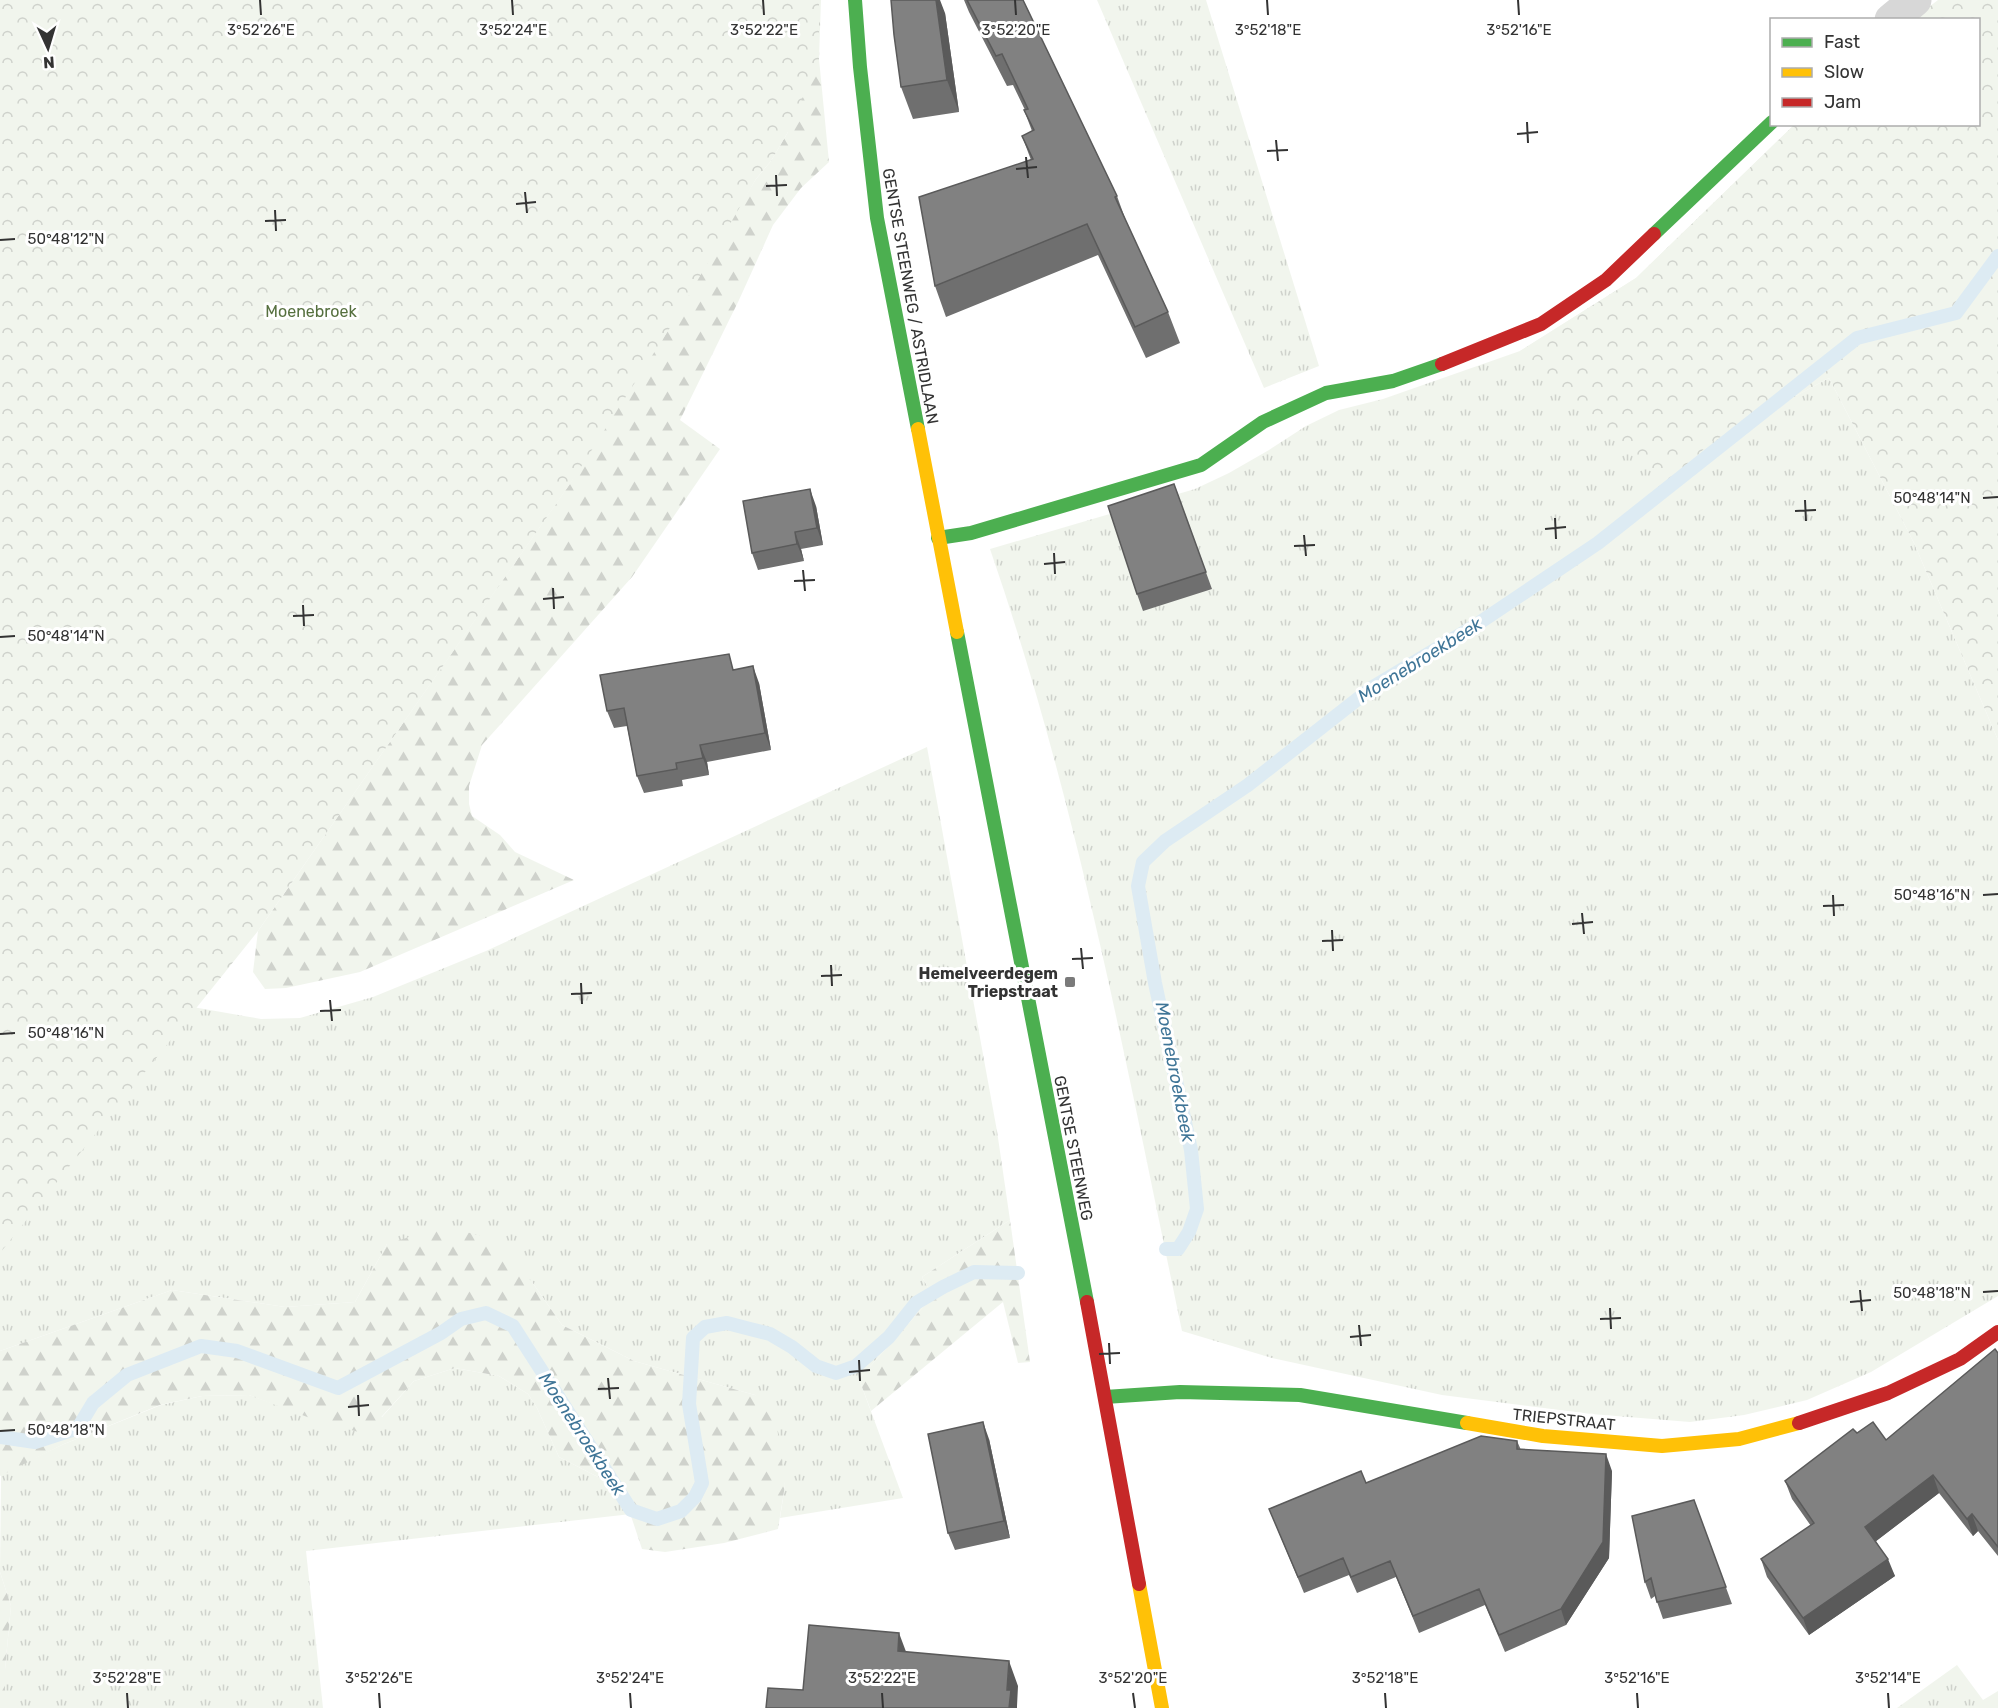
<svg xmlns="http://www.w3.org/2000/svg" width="1998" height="1708" viewBox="0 0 1998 1708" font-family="Rubik,sans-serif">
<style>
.grass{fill:url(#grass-tufts)}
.forest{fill:url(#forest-firs)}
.park{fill:url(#park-crowns)}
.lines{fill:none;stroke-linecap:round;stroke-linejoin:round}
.stream{stroke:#ddebf3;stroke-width:14}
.street{stroke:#d7d7d7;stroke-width:33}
.fast{stroke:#4caf50;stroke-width:14}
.slow{stroke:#ffc107;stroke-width:14}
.jam{stroke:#c62828;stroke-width:14}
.wall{fill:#6f6f6f}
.shaded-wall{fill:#5a5a5a}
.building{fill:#818181;stroke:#5a5a5a;stroke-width:1.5}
.ticks{fill:none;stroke:#333;stroke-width:2}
.poi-dot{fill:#7a7a7a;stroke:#fff;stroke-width:2}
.labels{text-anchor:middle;stroke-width:6;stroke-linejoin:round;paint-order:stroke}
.street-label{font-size:16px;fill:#333;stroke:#fff}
.park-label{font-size:16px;fill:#56703f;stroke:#fff}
.poi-label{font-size:16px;font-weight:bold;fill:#333;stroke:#fff;text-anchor:end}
.water-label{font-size:18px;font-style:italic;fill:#3f7597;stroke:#fff}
.ticks-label{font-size:15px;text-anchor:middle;fill:#333;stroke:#fff;stroke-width:6;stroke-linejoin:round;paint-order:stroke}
</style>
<defs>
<pattern id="grass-tufts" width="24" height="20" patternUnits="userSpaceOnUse" patternTransform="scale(1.5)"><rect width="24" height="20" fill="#f1f5ed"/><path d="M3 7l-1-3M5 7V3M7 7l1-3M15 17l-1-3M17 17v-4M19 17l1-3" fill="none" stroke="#cfd2cc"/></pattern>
<pattern id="forest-firs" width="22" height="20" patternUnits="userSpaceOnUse" patternTransform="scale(1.5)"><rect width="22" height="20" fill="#f1f5ed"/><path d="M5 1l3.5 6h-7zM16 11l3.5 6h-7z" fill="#cfd2cc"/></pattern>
<pattern id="park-crowns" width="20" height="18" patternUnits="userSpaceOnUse" patternTransform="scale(1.5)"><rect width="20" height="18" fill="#f1f5ed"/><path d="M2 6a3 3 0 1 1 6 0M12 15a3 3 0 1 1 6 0" fill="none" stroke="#cfd2cc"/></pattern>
</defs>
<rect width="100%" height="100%" fill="#fff"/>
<!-- grass -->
<path class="grass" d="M 1097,0 L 1206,0 L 1319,366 L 1264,388 Z
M 1938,0 L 1998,0 L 1998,564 L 1925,329 L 1703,384 L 1673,484 L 1707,444 L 1829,378 L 1914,543 L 1998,740 L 1998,1296 L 1871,1372 L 1807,1400 L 1744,1415 L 1690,1422 L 1591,1414 L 1442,1395 L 1272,1358 L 1182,1331 C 1127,1069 1078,803 990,549 L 1195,489 L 1229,473 L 1269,450 L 1306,426 L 1339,410 L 1383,399 L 1520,351 L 1636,278 L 1794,125 L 1978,124 L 1978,20 Z
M 927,747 L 997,1131 L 1010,1220 L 922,1277 L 933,1296 L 859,1379 L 903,1498 L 780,1518 L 785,1485 L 755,1395 L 634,1361 L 562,1325 L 532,1282 L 387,1244 L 355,1302 L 285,1307 L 172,1290 L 0,1351 L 0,957 L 187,1006 L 261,1019 L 300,1018 L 373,997 L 486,951 Z
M 455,1368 L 499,1376 L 528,1394 L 537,1408 L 559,1457 L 604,1480 L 626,1502 L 631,1514 L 306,1551 L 323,1708 L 5,1708 L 5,1669 L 11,1606 L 0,1572 L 1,1474 L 64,1444 L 161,1405 L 202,1396 L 249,1395 L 280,1406 L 382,1417 L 414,1381 Z
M 1957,1665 L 1983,1700 L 1998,1691 L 1998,1708 L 1897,1708 Z"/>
<!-- forest -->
<path class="forest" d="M 781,0 L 821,0 L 819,59 L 829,162 L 801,188 L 773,225 L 739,300 L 680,420 L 720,449 L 632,577 L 482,745 L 469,786 L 469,804 L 472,816 L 500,835 L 515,852 L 574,880 L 360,972 L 286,988 L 265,989 L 253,972 L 258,931 L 569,485 L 756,179 L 771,161 L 788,132 Z
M 1010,1220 L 1030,1362 L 1018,1363 L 1003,1302 L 871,1411 L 859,1379 L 933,1296 L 922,1277 Z
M 445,1226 L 495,1240 L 532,1282 L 562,1325 L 634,1361 L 755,1395 L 776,1420 L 785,1485 L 778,1529 L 724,1543 L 665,1552 L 642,1549 L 626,1501 L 604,1480 L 559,1457 L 537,1408 L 528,1394 L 499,1376 L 455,1368 L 414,1381 L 366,1434 L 318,1421 L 249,1395 L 202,1396 L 160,1405 L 64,1444 L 0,1476 L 0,1351 L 172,1290 L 285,1307 L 355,1302 L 387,1244 Z
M 0,1572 L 11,1606 L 5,1669 L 5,1708 L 0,1708 Z"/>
<!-- park -->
<path class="park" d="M 0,0 L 819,0 L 819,59 L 788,132 L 771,161 L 756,179 L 673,323 L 570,484 L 258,931 L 0,1253 Z
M 1938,0 L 1998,0 L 1998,740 L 1914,543 L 1829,378 L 1708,444 L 1673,484 L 1644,466 L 1520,351 L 1636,278 L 1794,125 L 1978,124 L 1978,20 L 1913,19 Z"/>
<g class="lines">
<!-- stream -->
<path class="stream" d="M 1166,1249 L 1178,1249 L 1189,1232 L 1197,1209 L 1191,1150 L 1155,983 L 1138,886 L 1143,862 L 1165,841 L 1248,785 L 1373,687 L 1473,627 L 1598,543 L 1857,338 L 1956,313 L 1998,256
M 0,1437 L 35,1442 L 78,1428 L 93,1403 L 127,1375 L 201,1346 L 237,1351 L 338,1388 L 441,1333 L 461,1319 L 486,1313 L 513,1326 L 631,1510 L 657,1519 L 681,1511 L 695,1497 L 702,1483 L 689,1404 L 693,1338 L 705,1327 L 727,1323 L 750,1329 L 770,1334 L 792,1347 L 816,1366 L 836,1373 L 856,1366 L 889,1337 L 916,1303 L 943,1287 L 974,1272 L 1018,1273"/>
<!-- street -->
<path class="street" d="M 1891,20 L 1915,0"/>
<!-- fast -->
<path class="fast" d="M 855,0 L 860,67 L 877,218 L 918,429
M 1654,234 L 1772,122
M 938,538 L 971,533 L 1201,465 L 1263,422 L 1326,393 L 1393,381 L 1442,364
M 957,632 L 1087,1302
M 1105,1397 L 1180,1392 L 1300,1395 L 1467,1423"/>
<!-- slow -->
<path class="slow" d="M 918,429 L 957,632
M 1467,1423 L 1543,1436 L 1662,1446 L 1739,1439 L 1799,1423
M 1139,1584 L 1162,1708"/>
<!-- jam -->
<path class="jam" d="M 1442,364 L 1541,324 L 1606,280 L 1654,234
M 1087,1302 L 1139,1584
M 1799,1423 L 1888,1393 L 1960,1359 L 1998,1332"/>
</g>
<!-- wall -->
<path class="wall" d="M 964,0 L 1023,0 L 1117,196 L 1126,221 L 1168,312 L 1180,343 L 1146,358 L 1098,255 L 946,317 L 935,286 L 1031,160 L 1022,136 L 1032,131 L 1024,110 L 1025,110 L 1013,85 L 1007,86 L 969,12 Z
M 945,13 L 959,112 L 913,119 L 901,87 Z
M 1174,484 L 1212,589 L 1143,611 L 1137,594 Z
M 816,506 L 823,545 L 801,549 L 804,561 L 758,570 L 752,553 Z
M 735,669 L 759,683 L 771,750 L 707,762 L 709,775 L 682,780 L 683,786 L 644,793 L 637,776 L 627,726 L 614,728 L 607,711 Z
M 1998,1353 L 1998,1556 L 1978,1531 L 1973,1536 L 1939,1493 L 1876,1541 L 1895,1576 L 1809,1635 L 1767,1577 L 1761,1559 L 1811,1526 L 1792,1499 L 1785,1481 L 1857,1433 L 1886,1440 Z
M 989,1439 L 1010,1538 L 955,1550 L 948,1533 Z
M 1517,1441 L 1521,1450 L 1612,1471 L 1609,1558 L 1566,1625 L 1505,1652 L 1485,1605 L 1419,1633 L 1396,1577 L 1357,1593 L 1349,1575 L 1304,1593 L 1269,1509 Z
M 1694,1500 L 1732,1604 L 1663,1619 L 1655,1596 L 1651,1599 L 1645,1582 Z"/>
<!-- shaded-wall -->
<path class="shaded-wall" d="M 936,0 L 940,0 L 945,13 L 959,112 L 947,80 Z
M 810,489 L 816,506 L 823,545 L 817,528 Z
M 795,532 L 801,549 L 804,561 L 797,544 Z
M 753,666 L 759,683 L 771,750 L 765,733 Z
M 700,745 L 707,762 L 709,775 L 703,758 Z
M 983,1422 L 989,1439 L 1010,1538 L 1004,1521 Z
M 1606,1454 L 1612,1471 L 1609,1558 L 1566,1625 L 1561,1609 Z
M 1933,1475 L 1939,1493 L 1871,1545 L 1865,1527 Z
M 1972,1514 L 1978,1531 L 1973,1536 L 1967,1519 Z
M 1888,1559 L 1895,1576 L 1809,1635 L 1803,1618 Z
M 899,1633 L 908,1657 L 898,1651 Z
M 1009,1661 L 1018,1686 L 1017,1706 L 1017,1708 L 1009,1708 L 1007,1690 Z"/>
<!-- building -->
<path class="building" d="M 891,0 L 936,0 L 947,80 L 901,87 L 894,35 Z
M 967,0 L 1023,0 L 1117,196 L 1115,197 L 1168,312 L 1135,327 L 1087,224 L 935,286 L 919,197 L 1033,159 L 1022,136 L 1034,130 L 1024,110 L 1028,109 L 1002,54 L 996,56 Z
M 1174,484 L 1206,572 L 1137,594 L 1108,506 Z
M 810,489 L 817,528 L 795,532 L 797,544 L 752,553 L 743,501 Z
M 729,654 L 733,670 L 753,666 L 765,733 L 700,745 L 703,758 L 676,763 L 677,769 L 637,776 L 624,708 L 607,711 L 600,675 Z
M 1995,1349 L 1998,1353 L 1998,1547 L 1972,1514 L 1967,1519 L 1933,1475 L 1865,1527 L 1888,1559 L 1803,1618 L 1761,1559 L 1814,1523 L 1785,1481 L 1853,1429 L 1857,1433 L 1873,1422 L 1886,1440 Z
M 983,1422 L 1004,1521 L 948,1533 L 928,1434 Z
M 1481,1436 L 1517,1441 L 1517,1449 L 1606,1454 L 1603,1542 L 1561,1609 L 1499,1635 L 1479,1589 L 1413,1616 L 1390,1561 L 1351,1577 L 1343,1558 L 1298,1577 L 1269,1509 L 1361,1471 L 1366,1483 Z
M 1694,1500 L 1726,1587 L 1657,1602 L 1651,1578 L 1645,1582 L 1632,1516 Z
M 809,1625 L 899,1633 L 898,1651 L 1009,1661 L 1007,1690 L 1011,1690 L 1009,1708 L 766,1708 L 768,1688 L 803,1690 Z"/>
<!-- ticks -->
<path class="ticks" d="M 260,0 L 261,15M 512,0 L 513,15M 763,0 L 764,15M 1015,0 L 1016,15M 1267,0 L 1268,15M 1518,0 L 1519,15M 1527,122 L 1528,143M 1517,134 L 1538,132M 1276,140 L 1278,161M 1267,151 L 1288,150M 1026,157 L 1028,178M 1016,169 L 1037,167M 776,175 L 777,196M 766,186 L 787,185M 525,192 L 527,213M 516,204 L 536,202M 275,210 L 276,231M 265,221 L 286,220M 0,240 L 15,239M 1983,498 L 1998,497M 1805,500 L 1806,521M 1795,511 L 1816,510M 1555,518 L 1556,539M 1545,529 L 1566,527M 1304,535 L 1306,556M 1294,546 L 1315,545M 1054,553 L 1055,574M 1044,564 L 1065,562M 803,570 L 805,591M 794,581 L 815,580M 553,588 L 554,609M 543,599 L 564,597M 303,605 L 304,626M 293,616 L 314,615M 0,637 L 15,636M 1833,895 L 1834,916M 1983,895 L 1998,894M 1823,906 L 1844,905M 1582,913 L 1584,934M 1572,924 L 1593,922M 1332,930 L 1333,951M 1322,941 L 1343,940M 1081,948 L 1083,969M 1072,959 L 1093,958M 831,965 L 832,986M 821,976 L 842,975M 581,983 L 582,1004M 571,994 L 592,993M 330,1000 L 332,1021M 320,1011 L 341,1010M 0,1034 L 15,1033M 1860,1290 L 1862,1311M 1983,1292 L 1998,1291M 1850,1302 L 1871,1300M 1610,1308 L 1611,1329M 1600,1319 L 1621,1318M 1359,1325 L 1361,1346M 1350,1337 L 1371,1335M 1109,1343 L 1110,1364M 1099,1354 L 1120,1353M 859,1360 L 860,1381M 849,1372 L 870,1370M 608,1378 L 610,1399M 598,1389 L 619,1388M 358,1395 L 359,1416M 348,1407 L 369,1405M 0,1431 L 15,1430M 127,1693 L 128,1708M 379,1693 L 380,1708M 630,1693 L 631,1708M 882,1693 L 883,1708M 1133,1693 L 1135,1708M 1385,1693 L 1386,1708M 1637,1693 L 1638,1708M 1888,1693 L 1889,1708"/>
<!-- markers -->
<rect class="poi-dot" x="1064" y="976" width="12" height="12" rx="3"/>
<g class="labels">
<!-- street labels -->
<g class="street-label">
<text transform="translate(911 296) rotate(80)" y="6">GENTSE STEENWEG / ASTRIDLAAN</text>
<text transform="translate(1074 1148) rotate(79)" y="6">GENTSE STEENWEG</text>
<text transform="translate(1564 1419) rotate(6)" y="6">TRIEPSTRAAT</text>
</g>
<!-- park labels -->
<g class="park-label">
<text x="311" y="317">Moenebroek</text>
</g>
<!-- poi labels -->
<g class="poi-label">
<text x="1058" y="979">Hemelveerdegem<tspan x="1058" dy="18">Triepstraat</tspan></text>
</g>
<!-- water labels -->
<g class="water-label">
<text transform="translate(1420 660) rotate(-32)" y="6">Moenebroekbeek</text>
<text transform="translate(1175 1072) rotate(79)" y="6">Moenebroekbeek</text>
<text transform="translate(582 1434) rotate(57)" y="6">Moenebroekbeek</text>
</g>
</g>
<g class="ticks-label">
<text x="261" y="35">3°52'26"E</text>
<text x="513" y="35">3°52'24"E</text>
<text x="764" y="35">3°52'22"E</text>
<text x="1016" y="35">3°52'20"E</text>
<text x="1268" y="35">3°52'18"E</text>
<text x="1519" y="35">3°52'16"E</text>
<text x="66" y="244">50°48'12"N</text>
<text x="1932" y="503">50°48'14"N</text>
<text x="66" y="641">50°48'14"N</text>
<text x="1932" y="900">50°48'16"N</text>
<text x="66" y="1038">50°48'16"N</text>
<text x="1932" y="1298">50°48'18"N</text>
<text x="66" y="1435">50°48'18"N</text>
<text x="127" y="1683">3°52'28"E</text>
<text x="379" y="1683">3°52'26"E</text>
<text x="630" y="1683">3°52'24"E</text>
<text x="882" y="1683">3°52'22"E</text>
<text x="1133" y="1683">3°52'20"E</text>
<text x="1385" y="1683">3°52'18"E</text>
<text x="1637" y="1683">3°52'16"E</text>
<text x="1888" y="1683">3°52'14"E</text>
</g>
<!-- legend -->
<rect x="1770" y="18" width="210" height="108" fill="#ffffff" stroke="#adadad" stroke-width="1.5"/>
<rect x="1782" y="38" width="30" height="9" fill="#4caf50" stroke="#adadad" stroke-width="1.5"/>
<text x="1824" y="48" font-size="18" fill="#333333">Fast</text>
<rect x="1782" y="68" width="30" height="9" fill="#ffc107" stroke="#adadad" stroke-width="1.5"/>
<text x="1824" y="78" font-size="18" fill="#333333">Slow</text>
<rect x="1782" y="98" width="30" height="9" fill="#c62828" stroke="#adadad" stroke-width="1.5"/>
<text x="1824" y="108" font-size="18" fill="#333333">Jam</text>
<!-- north arrow -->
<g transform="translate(48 48) rotate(176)" stroke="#ffffff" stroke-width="4.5" paint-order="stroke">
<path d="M0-4.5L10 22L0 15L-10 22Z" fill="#333333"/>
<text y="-9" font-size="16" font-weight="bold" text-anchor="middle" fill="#333333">N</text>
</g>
</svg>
